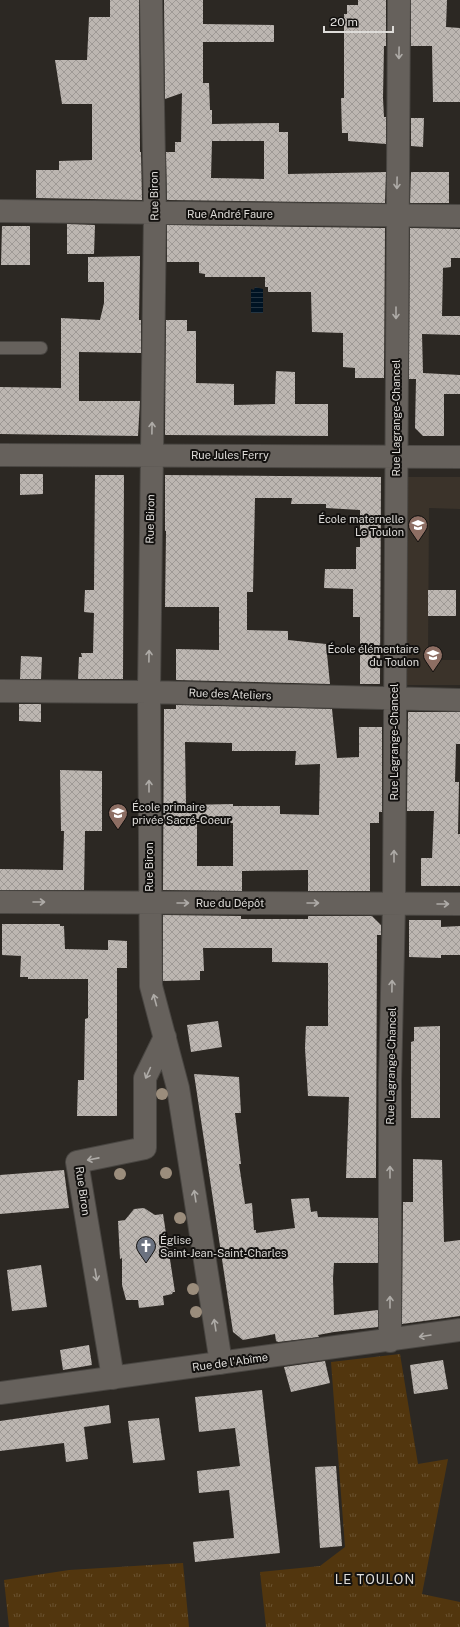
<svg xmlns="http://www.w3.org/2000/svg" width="460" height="1627" viewBox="0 0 460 1627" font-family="'Public Sans',sans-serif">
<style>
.built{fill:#3b332a}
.grass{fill:url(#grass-tufts)}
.water{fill:url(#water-rules)}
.building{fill:url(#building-cross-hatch);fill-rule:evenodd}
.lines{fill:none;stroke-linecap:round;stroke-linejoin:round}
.lane-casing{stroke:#494642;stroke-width:14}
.street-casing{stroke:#494642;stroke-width:24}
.lane{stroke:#66615c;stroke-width:12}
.street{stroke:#66615c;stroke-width:22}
.tree{fill:#9b8d7c}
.oneway{stroke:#aeaba7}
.labels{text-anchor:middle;stroke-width:4;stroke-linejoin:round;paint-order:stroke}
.street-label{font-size:11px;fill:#dedcd9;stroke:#13110f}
.poi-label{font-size:11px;fill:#dedcd9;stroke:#13110f;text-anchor:end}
.quarter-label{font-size:13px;letter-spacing:1px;fill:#dedcd9;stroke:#13110f}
</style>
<defs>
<pattern id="grass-tufts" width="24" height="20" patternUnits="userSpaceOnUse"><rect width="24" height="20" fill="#52360e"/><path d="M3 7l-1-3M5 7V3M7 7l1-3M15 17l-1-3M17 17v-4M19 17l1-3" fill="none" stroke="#6a5230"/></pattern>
<pattern id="water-rules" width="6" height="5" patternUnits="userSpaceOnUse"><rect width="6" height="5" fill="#001323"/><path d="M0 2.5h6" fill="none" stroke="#253542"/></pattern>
<pattern id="building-cross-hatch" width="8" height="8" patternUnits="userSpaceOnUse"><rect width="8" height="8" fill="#bcb6b1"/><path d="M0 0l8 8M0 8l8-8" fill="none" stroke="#9e9995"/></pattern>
</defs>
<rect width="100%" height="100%" fill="#2c2823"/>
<!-- built -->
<path class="built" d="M 408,477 L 460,477 L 460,509 L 429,508 L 428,660 L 460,660 L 460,685 L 407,685 Z"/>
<!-- grass -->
<path class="grass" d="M 400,1354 L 418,1464 L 448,1459 L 422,1594 L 460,1602 L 460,1627 L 266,1627 L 260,1572 L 320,1566 L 345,1547 L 331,1362 Z
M 183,1563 L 189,1627 L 9,1627 L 4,1580 L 69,1570 Z"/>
<!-- water -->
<path class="water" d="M 255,287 L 263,289 L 263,313 L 251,313 L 251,289 L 254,290 Z"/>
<!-- building -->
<path class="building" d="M 110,0 L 139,0 L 140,152 L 141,152 L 142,200 L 36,198 L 36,170 L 59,170 L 59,161 L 92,160 L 92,104 L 62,104 L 55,60 L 87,60 L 89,17 L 110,17 Z
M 164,0 L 203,0 L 203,24 L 274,25 L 274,42 L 203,42 L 203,83 L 209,83 L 210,110 L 212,110 L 212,124 L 279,123 L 279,132 L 288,132 L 288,174 L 386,172 L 385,203 L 167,200 L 166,152 L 175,152 L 175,142 L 181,142 L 182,93 L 165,99 ZM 212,141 L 264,141 L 264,179 L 211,178 Z
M 358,0 L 386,0 L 386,46 L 384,46 L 383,98 L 384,117 L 386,117 L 386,144 L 348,141 L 348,133 L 342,133 L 341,98 L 344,98 L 344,14 L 347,14 L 347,5 L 358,5 Z
M 411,0 L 447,0 L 446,27 L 460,28 L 460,102 L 433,102 L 432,46 L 411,46 Z
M 411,118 L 424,118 L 423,147 L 411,146 Z
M 411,172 L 449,172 L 449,203 L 410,203 Z
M 67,224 L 95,225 L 94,254 L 67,254 Z
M 167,225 L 385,228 L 384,378 L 355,378 L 355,368 L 343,367 L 343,333 L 312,332 L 311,292 L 268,292 L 268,287 L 265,287 L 265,277 L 205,277 L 205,274 L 199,273 L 199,262 L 167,262 Z
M 2,226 L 30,226 L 30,265 L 1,265 Z
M 410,228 L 460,229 L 460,258 L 451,258 L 451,267 L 443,268 L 442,316 L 460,316 L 460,335 L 422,334 L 423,373 L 460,375 L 460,394 L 444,394 L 444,436 L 423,436 L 415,428 L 416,379 L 409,379 Z
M 140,256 L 139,320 L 141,320 L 141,353 L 79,352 L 79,401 L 140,401 L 138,436 L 0,434 L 0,387 L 61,388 L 61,318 L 100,320 L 104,303 L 104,282 L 88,282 L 88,257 Z
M 166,320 L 187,320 L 187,331 L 196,331 L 196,383 L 234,384 L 234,405 L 275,404 L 276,371 L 295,372 L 295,404 L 328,404 L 328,436 L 165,435 Z
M 20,474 L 43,474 L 43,494 L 20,495 Z
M 95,475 L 124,475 L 123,679 L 78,679 L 79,657 L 82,657 L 81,653 L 93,653 L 94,613 L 84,612 L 85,590 L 94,590 Z
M 165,475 L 381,477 L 380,684 L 360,684 L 360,617 L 353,617 L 353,589 L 324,588 L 325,569 L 356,569 L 356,547 L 360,547 L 360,510 L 326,508 L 326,504 L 291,504 L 292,498 L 255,498 L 253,592 L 247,592 L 247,630 L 288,631 L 288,640 L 326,644 L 330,684 L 176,680 L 176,649 L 219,650 L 219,607 L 165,607 L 166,531 L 165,531 Z
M 428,590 L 456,590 L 456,616 L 428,616 Z
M 21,656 L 42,657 L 41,679 L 20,679 Z
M 19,704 L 41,704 L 41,722 L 19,721 Z
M 176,705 L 332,709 L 337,758 L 359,757 L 359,727 L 382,727 L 382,812 L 379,812 L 379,823 L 370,823 L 370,891 L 308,891 L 308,870 L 242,871 L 242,891 L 163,890 L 164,709 L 176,709 ZM 185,742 L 232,743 L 232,751 L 296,751 L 295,765 L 320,764 L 319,815 L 280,814 L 280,806 L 233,806 L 233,804 L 186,805 ZM 197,823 L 233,823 L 233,866 L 197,866 Z
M 408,712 L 460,712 L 460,744 L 456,744 L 455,782 L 459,782 L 458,834 L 460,834 L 460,886 L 421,886 L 421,858 L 432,858 L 434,811 L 407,811 Z
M 60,770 L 102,771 L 102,831 L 85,831 L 84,890 L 0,890 L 0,869 L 63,870 L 64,831 L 61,831 Z
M 163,915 L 241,916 L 241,919 L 308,919 L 308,916 L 372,916 L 381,925 L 381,935 L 377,935 L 376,1178 L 346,1178 L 349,1097 L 308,1096 L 305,1048 L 306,1026 L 328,1026 L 328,963 L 272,962 L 272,948 L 203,948 L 204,971 L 200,971 L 200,980 L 163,981 Z
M 409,920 L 441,920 L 441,927 L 460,926 L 460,955 L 441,955 L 441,958 L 409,957 Z
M 2,924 L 60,924 L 60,926 L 64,926 L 65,949 L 108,950 L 108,940 L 127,941 L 127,968 L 117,968 L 117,1116 L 77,1116 L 78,1080 L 84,1080 L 85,1019 L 88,1018 L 88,979 L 28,979 L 28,977 L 20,977 L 21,956 L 2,955 Z
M 218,1021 L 222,1047 L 191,1052 L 187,1025 Z
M 440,1026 L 440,1118 L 411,1118 L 411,1042 L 414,1041 L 414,1027 Z
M 194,1074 L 239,1077 L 241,1113 L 235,1113 L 241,1164 L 239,1164 L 245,1204 L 252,1203 L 254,1230 L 256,1230 L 256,1233 L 295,1228 L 291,1199 L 309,1198 L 311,1212 L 317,1211 L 318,1217 L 378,1218 L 378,1263 L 334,1263 L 333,1278 L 334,1315 L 378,1310 L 378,1327 L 334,1332 L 318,1335 L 319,1337 L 278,1342 L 276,1341 L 275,1334 L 243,1340 L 233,1332 Z
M 413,1159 L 442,1160 L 444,1242 L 460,1240 L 460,1316 L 402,1324 L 403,1202 L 413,1202 Z
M 64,1170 L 69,1208 L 0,1214 L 0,1175 Z
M 144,1208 L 155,1215 L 163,1214 L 175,1292 L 173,1292 L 172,1294 L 163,1296 L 164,1305 L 139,1308 L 138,1300 L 126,1300 L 122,1285 L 122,1258 L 120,1259 L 118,1221 L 125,1220 L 134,1209 Z
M 41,1265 L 47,1307 L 12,1311 L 7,1270 Z
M 89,1345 L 92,1365 L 63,1370 L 60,1350 Z
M 443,1360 L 448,1389 L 414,1394 L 410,1365 Z
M 325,1361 L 330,1383 L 291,1392 L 284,1367 Z
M 262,1390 L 280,1553 L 195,1562 L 193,1542 L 234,1538 L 229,1490 L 199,1493 L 197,1471 L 240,1466 L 235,1428 L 199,1432 L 195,1397 Z
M 109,1405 L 111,1423 L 84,1427 L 88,1459 L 66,1462 L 64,1443 L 0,1451 L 0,1421 Z
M 159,1418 L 165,1460 L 133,1463 L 128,1421 Z
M 336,1466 L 342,1546 L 320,1548 L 315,1467 Z"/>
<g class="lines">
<defs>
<path id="lane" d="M 0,348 L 41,348"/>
<path id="street" d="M 151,0 L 155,213 L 149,692 L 151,986 L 178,1088 L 221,1363
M 0,211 L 460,216
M 0,455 L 460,457
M 0,691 L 149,692 L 460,700
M 0,902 L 460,904
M 390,1341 L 390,1082 L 394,904 L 399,0
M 113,1378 L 77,1162 L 145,1148 L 145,1078 L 165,1037
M 0,1393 L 460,1330"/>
</defs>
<!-- lane casing -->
<use href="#lane" class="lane-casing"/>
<!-- street casing -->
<use href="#street" class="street-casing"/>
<!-- lane -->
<use href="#lane" class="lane"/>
<!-- street -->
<use href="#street" class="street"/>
</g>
<!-- trees -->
<g class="tree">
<circle cx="162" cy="1094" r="6"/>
<circle cx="166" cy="1173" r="6"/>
<circle cx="120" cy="1174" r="6"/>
<circle cx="180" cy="1218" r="6"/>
<circle cx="193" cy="1289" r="6"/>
<circle cx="196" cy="1312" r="6"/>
</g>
<!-- one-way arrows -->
<defs><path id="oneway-shaft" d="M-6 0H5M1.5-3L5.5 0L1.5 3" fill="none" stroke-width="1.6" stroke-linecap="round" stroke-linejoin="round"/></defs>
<g class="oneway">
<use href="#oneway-shaft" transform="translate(399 53) rotate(91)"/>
<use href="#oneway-shaft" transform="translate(397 183) rotate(91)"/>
<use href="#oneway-shaft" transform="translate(396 313) rotate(90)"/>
<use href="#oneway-shaft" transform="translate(152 428) rotate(-89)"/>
<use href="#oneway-shaft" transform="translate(149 656) rotate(-89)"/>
<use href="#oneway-shaft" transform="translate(149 786) rotate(-90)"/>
<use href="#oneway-shaft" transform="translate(394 856) rotate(-90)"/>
<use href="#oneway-shaft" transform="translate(39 902)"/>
<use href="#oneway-shaft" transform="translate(183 903)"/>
<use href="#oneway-shaft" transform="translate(313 903)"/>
<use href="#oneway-shaft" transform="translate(443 904)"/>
<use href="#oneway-shaft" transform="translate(392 986) rotate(-89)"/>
<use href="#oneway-shaft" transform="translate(155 1000) rotate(-105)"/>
<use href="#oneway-shaft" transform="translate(148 1073) rotate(114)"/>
<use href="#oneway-shaft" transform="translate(93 1159) rotate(169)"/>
<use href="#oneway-shaft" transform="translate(390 1172) rotate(-90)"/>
<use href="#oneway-shaft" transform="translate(195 1196) rotate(-99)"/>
<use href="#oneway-shaft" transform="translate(96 1275) rotate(81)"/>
<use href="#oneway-shaft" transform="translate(390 1302) rotate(-90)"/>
<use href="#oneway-shaft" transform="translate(215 1325) rotate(-99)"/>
<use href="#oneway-shaft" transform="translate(425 1336) rotate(171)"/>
</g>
<!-- icons -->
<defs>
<symbol id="school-pin" viewBox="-11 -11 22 30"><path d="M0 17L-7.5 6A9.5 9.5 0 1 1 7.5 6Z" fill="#8d6e63" stroke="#13110f"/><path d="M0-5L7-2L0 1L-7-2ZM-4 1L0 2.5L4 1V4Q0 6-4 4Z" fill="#fff"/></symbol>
<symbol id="church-pin" viewBox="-11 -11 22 30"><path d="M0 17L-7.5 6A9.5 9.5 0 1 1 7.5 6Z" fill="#6b7280" stroke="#13110f"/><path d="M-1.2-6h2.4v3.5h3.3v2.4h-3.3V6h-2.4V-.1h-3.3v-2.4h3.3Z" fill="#fff"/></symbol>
</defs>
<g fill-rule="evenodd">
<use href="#school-pin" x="407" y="514" width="22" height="30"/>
<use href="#school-pin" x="422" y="644" width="22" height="30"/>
<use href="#school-pin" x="107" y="802" width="22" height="30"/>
<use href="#church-pin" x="135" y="1235" width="22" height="30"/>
</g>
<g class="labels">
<!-- street labels -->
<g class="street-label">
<text transform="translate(154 196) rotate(-91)" y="4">Rue Biron</text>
<text x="230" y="218">Rue André Faure</text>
<text transform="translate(396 418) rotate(-90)" y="4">Rue Lagrange-Chancel</text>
<text x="230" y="459">Rue Jules Ferry</text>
<text transform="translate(150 519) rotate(-89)" y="4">Rue Biron</text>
<text transform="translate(230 694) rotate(2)" y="4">Rue des Ateliers</text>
<text transform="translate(394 742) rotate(-90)" y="4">Rue Lagrange-Chancel</text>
<text transform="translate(149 867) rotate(-90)" y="4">Rue Biron</text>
<text x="230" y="907">Rue du Dépôt</text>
<text transform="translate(391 1066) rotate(-89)" y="4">Rue Lagrange-Chancel</text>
<text transform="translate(83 1191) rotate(82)" y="4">Rue Biron</text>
<text transform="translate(230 1362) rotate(-8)" y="4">Rue de l'Abîme</text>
</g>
<!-- poi labels -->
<g class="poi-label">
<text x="404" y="523">École maternelle<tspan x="404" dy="13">Le Toulon</tspan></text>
<text x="419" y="653">École élémentaire<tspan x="419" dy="13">du Toulon</tspan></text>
<text x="132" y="811" text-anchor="start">École primaire<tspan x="132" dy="13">privée Sacré-Coeur</tspan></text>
<text x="160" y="1244" text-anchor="start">Église<tspan x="160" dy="13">Saint-Jean-Saint-Charles</tspan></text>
</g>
<!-- quarter labels -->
<g class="quarter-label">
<text x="375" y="1584">LE TOULON</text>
</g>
</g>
<!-- scale -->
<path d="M324 26v6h69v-6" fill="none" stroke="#dedcd9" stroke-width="2"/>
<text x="330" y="26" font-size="12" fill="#dedcd9" stroke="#13110f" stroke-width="3" paint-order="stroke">20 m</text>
</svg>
